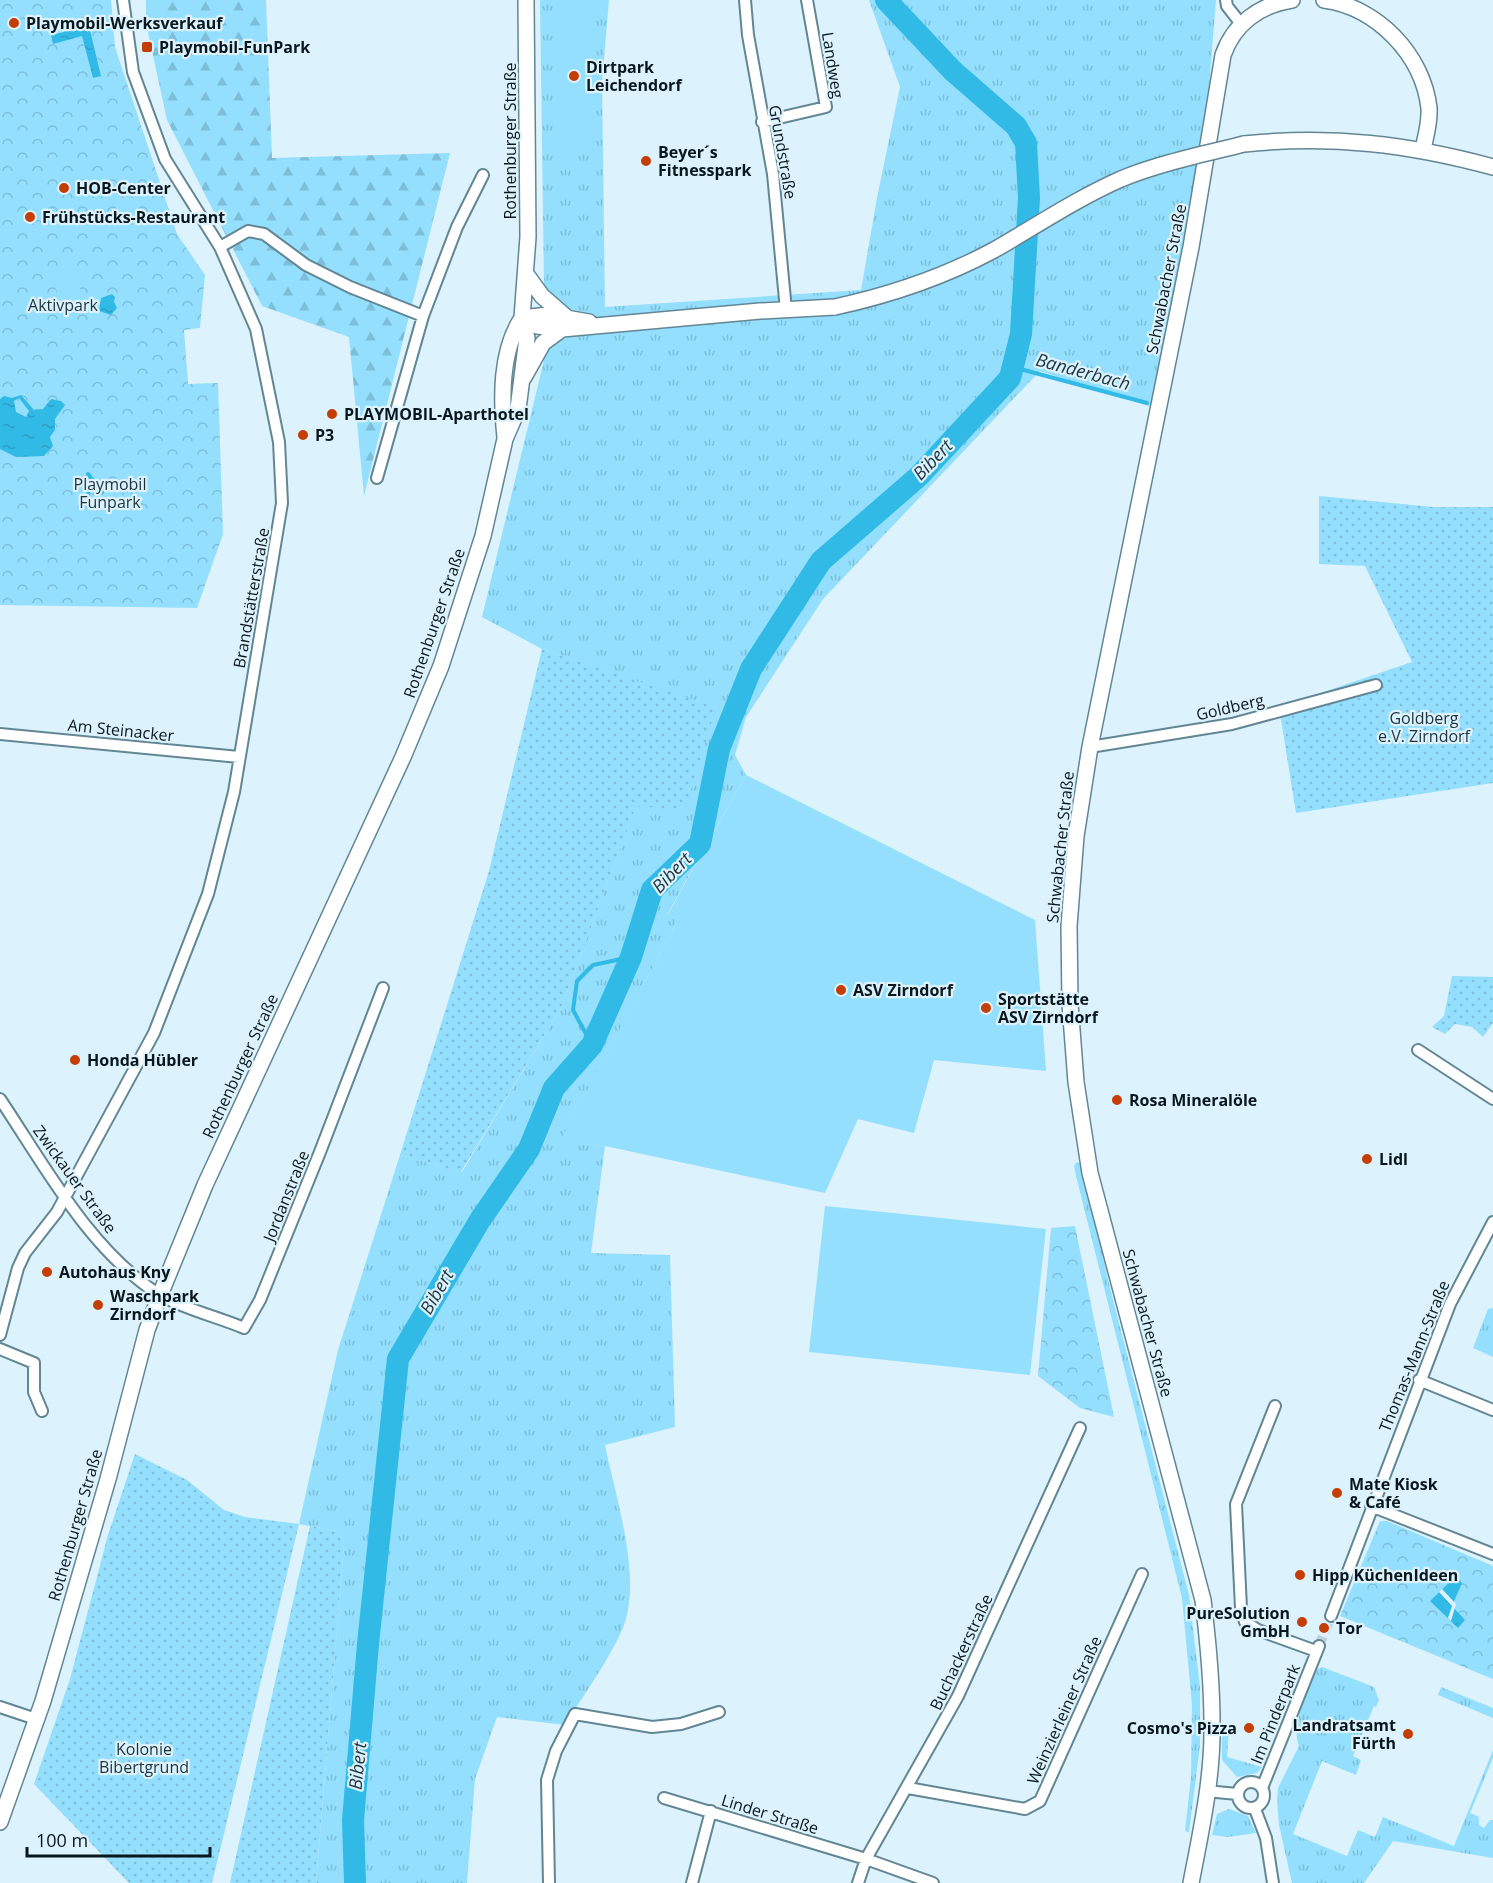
<svg xmlns="http://www.w3.org/2000/svg" width="1493" height="1883" viewBox="0 0 1493 1883" font-family="'Open Sans',sans-serif">
<style>
.grass{fill:url(#grass-tufts)}
.forest{fill:url(#forest-firs)}
.park{fill:url(#park-crowns)}
.garden{fill:url(#garden-dots)}
.pitch{fill:#93dffd}
.water{fill:url(#water-ripples);fill-rule:evenodd}
.pier{fill:#dcf2fc}
.lines{fill:none;stroke-linecap:round;stroke-linejoin:round}
.stream{stroke:#31bae6;stroke-width:4}
.river{stroke:#31bae6;stroke-width:22}
.street-tunnel{stroke:#bcd1db;stroke-width:10;stroke-dasharray:10 5;stroke-linecap:butt}
.street-casing{stroke:#638694;stroke-width:14}
.secondary-casing{stroke:#638694;stroke-width:18}
.street{stroke:#fff;stroke-width:10}
.secondary{stroke:#fff;stroke-width:15}
.secondary-bridge-casing{stroke:#638694;stroke-width:18;stroke-linecap:butt}
.secondary-bridge{stroke:#fff;stroke-width:15}
.poi-dot{fill:#c43d02;stroke:#dcf2fc;stroke-width:2}
.labels{text-anchor:middle;stroke-width:4.5;stroke-linejoin:round;paint-order:stroke}
.poi-label{font-size:16px;font-weight:bold;fill:#09171d;stroke:#dcf2fc;text-anchor:start}
.street-label{font-size:16px;fill:#09171d;stroke:#dcf2fc}
.park-label{font-size:16px;fill:#1d333c;stroke:#dcf2fc}
.water-label{font-size:18px;font-style:italic;fill:#1f353e;stroke:#dcf2fc}
</style>
<defs>
<pattern id="grass-tufts" width="24" height="20" patternUnits="userSpaceOnUse" patternTransform="scale(1.5)"><rect width="24" height="20" fill="#93dffd"/><path d="M3 7l-1-3M5 7V3M7 7l1-3M15 17l-1-3M17 17v-4M19 17l1-3" fill="none" stroke="#7dbfd8"/></pattern>
<pattern id="forest-firs" width="22" height="20" patternUnits="userSpaceOnUse" patternTransform="scale(1.5)"><rect width="22" height="20" fill="#93dffd"/><path d="M5 1l3.5 6h-7zM16 11l3.5 6h-7z" fill="#7dbfd8"/></pattern>
<pattern id="park-crowns" width="20" height="18" patternUnits="userSpaceOnUse" patternTransform="scale(1.5)"><rect width="20" height="18" fill="#93dffd"/><path d="M2 6a3 3 0 1 1 6 0M12 15a3 3 0 1 1 6 0" fill="none" stroke="#7dbfd8"/></pattern>
<pattern id="garden-dots" width="8" height="8" patternUnits="userSpaceOnUse" patternTransform="scale(1.5)"><rect width="8" height="8" fill="#93dffd"/><path d="M2 2h.1M6 6h.1" fill="none" stroke="#7dbfd8" stroke-width="1.8" stroke-linecap="round"/></pattern>
<pattern id="water-ripples" width="26" height="14" patternUnits="userSpaceOnUse" patternTransform="scale(1.5)"><rect width="26" height="14" fill="#31bae6"/><path d="M2 4q2-2 4 0t4 0M15 11q2-2 4 0t4 0" fill="none" stroke="#2a9fc5"/></pattern>
</defs>
<rect width="100%" height="100%" fill="#dcf2fc"/>
<!-- grass -->
<path class="grass" d="M 540,0 L 609,0 L 602,82 L 605,307 L 861,290 L 877,198 L 900,87 L 869,0 L 1216,0 L 1201,187 L 1152,407 L 1040,371 L 823,599 L 746,717 L 735,755 L 746,775 L 668,913 L 678,920 L 560,1142 L 605,1146 L 591,1253 L 670,1255 L 675,1427 L 605,1445 C 615,1495 641,1573 625,1622 C 615,1652 582,1697 565,1725 L 497,1717 L 475,1779 L 467,1883 L 316,1883 L 344,1544 L 337,1531 L 299,1524 L 338,1350 L 400,1155 L 462,1172 L 561,1008 L 636,805 L 716,708 L 542,649 L 482,617 L 545,356 Z
M 1077,1162 L 1081,1164 L 1113,1300 L 1189,1595 L 1200,1687 L 1200,1745 L 1189,1832 L 1185,1831 L 1191,1777 L 1192,1705 L 1182,1598 L 1076,1176 L 1074,1166 Z
M 1492,1308 L 1493,1309 L 1493,1357 L 1473,1348 L 1488,1309 Z
M 1322,1667 L 1374,1687 L 1379,1700 L 1376,1707 L 1374,1706 L 1353,1756 L 1361,1760 L 1356,1775 L 1322,1761 L 1293,1834 L 1347,1856 L 1358,1830 L 1375,1837 L 1383,1817 L 1454,1846 L 1493,1750 L 1493,1758 L 1470,1813 L 1479,1817 L 1479,1825 L 1484,1828 L 1490,1820 L 1493,1820 L 1493,1858 L 1393,1841 L 1364,1883 L 1292,1883 L 1279,1825 L 1277,1800 L 1278,1788 L 1299,1746 C 1290,1723 1309,1691 1317,1669 Z
M 1441,1687 L 1493,1708 L 1493,1718 L 1438,1695 Z
M 1229,1730 L 1227,1757 L 1262,1767 L 1257,1773 L 1237,1777 L 1222,1760 L 1222,1733 Z
M 1229,1809 L 1248,1816 L 1256,1833 L 1228,1837 L 1212,1835 L 1217,1814 Z"/>
<!-- forest -->
<path class="forest" d="M 146,0 L 266,0 L 272,158 L 450,153 L 364,496 L 349,337 L 262,306 L 167,120 L 146,23 Z"/>
<!-- park -->
<path class="park" d="M 0,0 L 111,0 L 115,47 L 177,234 L 205,275 L 200,328 L 184,330 L 188,384 L 218,383 L 223,534 L 197,608 L 0,605 Z
M 1075,1226 L 1114,1417 L 1080,1408 L 1038,1376 L 1051,1228 Z
M 1380,1521 L 1387,1521 L 1493,1566 L 1493,1679 L 1340,1616 Z"/>
<!-- garden -->
<path class="garden" d="M 1319,496 L 1433,507 L 1493,507 L 1493,783 L 1296,813 L 1279,707 L 1412,662 L 1365,566 L 1319,564 Z
M 542,649 L 716,707 L 685,810 L 636,806 L 561,1008 L 461,1172 L 400,1155 L 489,871 Z
M 1452,976 L 1493,977 L 1493,1023 L 1483,1037 L 1472,1027 L 1455,1024 L 1445,1034 L 1432,1027 L 1444,1016 Z
M 135,1454 L 187,1480 L 224,1510 L 245,1517 L 299,1524 L 212,1883 L 129,1883 L 34,1784 L 70,1679 L 108,1535 Z
M 310,1526 L 337,1531 L 344,1544 L 316,1883 L 230,1883 Z"/>
<!-- pitch -->
<path class="pitch" d="M 556,0 L 596,0 L 593,152 L 552,152 Z
M 68,263 L 80,285 L 81,309 L 61,315 C 63,301 52,287 52,267 Z
M 746,775 L 1035,920 L 1046,1071 L 934,1060 L 914,1133 L 858,1119 L 825,1193 L 605,1146 L 559,1143 L 678,920 L 668,914 Z
M 825,1206 L 1046,1229 L 1030,1375 L 809,1352 Z"/>
<!-- water -->
<path class="water" d="M 89,26 L 101,76 L 93,78 L 82,36 L 53,44 L 51,35 Z
M 112,294 L 115,297 L 114,302 L 117,308 L 111,315 L 99,311 L 101,298 Z
M 21,395 L 34,410 L 43,409 L 51,399 L 61,401 L 65,405 L 55,419 L 55,430 L 50,437 L 53,446 L 44,456 L 16,457 L 0,449 L 0,399 L 4,396 L 12,398 ZM 19,398 L 29,411 L 26,417 L 16,412 L 14,401 Z
M 1456,1576 L 1462,1583 L 1452,1606 L 1465,1620 L 1458,1628 L 1430,1601 Z"/>
<!-- pier -->
<path class="pier" d="M 1442,1589 L 1456,1604 L 1451,1621 L 1448,1618 L 1452,1606 L 1439,1592 Z"/>
<g class="lines">
<!-- stream -->
<path class="stream" d="M 1013,367 L 1147,403
M 88,474 L 102,492
M 88,495 L 91,481
M 592,1045 L 573,1010 L 577,981 L 593,965 L 631,957"/>
<!-- river -->
<path class="river" d="M 355,1883 L 353,1820 L 368,1644 L 398,1359 L 480,1220 L 529,1149 L 554,1088 L 592,1045 L 631,957 L 652,890 L 700,844 L 719,749 L 751,669 L 821,561 L 919,476 L 1010,378 L 1021,334 L 1029,198 L 1026,143 L 1016,126 L 953,71 L 886,0"/>
<!-- street-tunnel -->
<path class="street-tunnel" d="M 1319,1646 L 1331,1616"/>
<defs>
<path id="street" d="M 745,0 L 748,35 L 773,174 L 786,310
M 1226,0 L 1227,6 L 1241,24
M 762,122 L 826,107 L 807,0
M 220,247 L 248,231 L 264,234 L 306,265 L 350,287 L 423,316 L 457,227 L 483,175
M 377,478 L 423,316
M 0,734 L 239,757
M 1090,747 L 1232,724 L 1376,685
M 1418,1050 L 1493,1099
M 0,1099 C 45,1166 88,1248 158,1294 C 181,1308 218,1317 244,1328 L 260,1300 L 320,1152 L 383,988
M 0,1335 L 18,1268 L 25,1253 L 57,1212 L 154,1033 L 208,894 L 234,792 L 282,503 L 279,442 L 256,329 L 220,247 L 165,159 L 133,72 L 123,0
M 0,1349 L 34,1363 L 34,1392 L 42,1411
M 1419,1380 L 1493,1410
M 1275,1406 L 1236,1504 L 1241,1608 L 1245,1622 L 1258,1630 L 1316,1651
M 1371,1506 L 1493,1554
M 1331,1616 L 1450,1304 L 1493,1222
M 0,1707 L 36,1719
M1238 1795a13 13 0 1 1 26 0a13 13 0 1 1-26 0Z
M 908,1788 L 1025,1809 L 1040,1801 L 1142,1574
M 1262,1788 L 1319,1646
M 1206,1791 L 1237,1794
M 664,1798 L 866,1859 L 933,1883
M 1255,1809 L 1266,1838 L 1273,1883
M 549,1883 L 547,1780 L 556,1751 L 575,1714 L 652,1727 L 681,1724 L 719,1712
M 692,1883 L 711,1811
M 858,1883 L 866,1859 L 958,1696 L 1080,1428"/>
<path id="secondary" d="M 1324,0 C 1377,7 1423,55 1429,108 C 1430,122 1426,135 1423,149
M 1244,144 C 1332,135 1408,144 1493,167
M 526,274 L 542,296 L 566,317
M 522,318 L 537,326 L 562,329 L 760,311 L 835,307
M 522,318 L 548,315 L 589,322
M 524,377 L 543,343 L 562,329
M 505,437 C 501,399 500,351 522,318
M 0,1822 L 43,1701 L 108,1479 L 147,1330 L 160,1295 L 205,1185 L 403,757 L 441,666 L 483,536 L 505,439 L 518,409 L 527,338 L 522,318 L 528,237 L 526,0
M 1191,1883 C 1201,1831 1213,1777 1212,1724 C 1212,1682 1208,1641 1203,1600 L 1090,1173 L 1076,1082 L 1070,1004 L 1069,926 L 1076,836 L 1090,747 L 1191,247 L 1223,55 C 1234,24 1259,5 1292,0"/>
</defs>
<!-- street casing -->
<use href="#street" class="street-casing"/>
<!-- secondary casing -->
<use href="#secondary" class="secondary-casing"/>
<!-- street -->
<use href="#street" class="street"/>
<!-- secondary -->
<use href="#secondary" class="secondary"/>
<defs>
<path id="secondary-bridge" d="M 835,307 C 890,295 944,277 994,250 C 1036,226 1076,199 1121,179 C 1160,163 1204,154 1244,144"/>
</defs>
<!-- secondary-bridge casing -->
<use href="#secondary-bridge" class="secondary-bridge-casing"/>
<!-- secondary-bridge -->
<use href="#secondary-bridge" class="secondary-bridge"/>
</g>
<!-- markers -->
<g class="poi-dot">
<circle cx="14" cy="23" r="6"/>
<rect x="141" y="41" width="12" height="12" rx="3"/>
<circle cx="574" cy="76" r="6"/>
<circle cx="646" cy="161" r="6"/>
<circle cx="64" cy="188" r="6"/>
<circle cx="30" cy="217" r="6"/>
<circle cx="332" cy="414" r="6"/>
<circle cx="303" cy="435" r="6"/>
<circle cx="841" cy="990" r="6"/>
<circle cx="986" cy="1008" r="6"/>
<circle cx="75" cy="1060" r="6"/>
<circle cx="1117" cy="1100" r="6"/>
<circle cx="1367" cy="1159" r="6"/>
<circle cx="47" cy="1272" r="6"/>
<circle cx="98" cy="1305" r="6"/>
<circle cx="1337" cy="1493" r="6"/>
<circle cx="1300" cy="1575" r="6"/>
<circle cx="1302" cy="1622" r="6"/>
<circle cx="1324" cy="1628" r="6"/>
<circle cx="1249" cy="1728" r="6"/>
<circle cx="1408" cy="1734" r="6"/>
</g>
<g class="labels">
<!-- poi labels -->
<g class="poi-label">
<text x="26" y="29">Playmobil-Werksverkauf</text>
<text x="159" y="53">Playmobil-FunPark</text>
<text x="586" y="73">Dirtpark<tspan x="586" dy="18">Leichendorf</tspan></text>
<text x="658" y="158">Beyer´s<tspan x="658" dy="18">Fitnesspark</tspan></text>
<text x="76" y="194">HOB-Center</text>
<text x="42" y="223">Frühstücks-Restaurant</text>
<text x="344" y="420">PLAYMOBIL-Aparthotel</text>
<text x="315" y="441">P3</text>
<text x="853" y="996">ASV Zirndorf</text>
<text x="998" y="1005">Sportstätte<tspan x="998" dy="18">ASV Zirndorf</tspan></text>
<text x="87" y="1066">Honda Hübler</text>
<text x="1129" y="1106">Rosa Mineralöle</text>
<text x="1379" y="1165">Lidl</text>
<text x="59" y="1278">Autohaus Kny</text>
<text x="110" y="1302">Waschpark<tspan x="110" dy="18">Zirndorf</tspan></text>
<text x="1349" y="1490">Mate Kiosk<tspan x="1349" dy="18">&amp; Café</tspan></text>
<text x="1312" y="1581">Hipp KüchenIdeen</text>
<text x="1290" y="1619" text-anchor="end">PureSolution<tspan x="1290" dy="18">GmbH</tspan></text>
<text x="1336" y="1634">Tor</text>
<text x="1396" y="1731" text-anchor="end">Landratsamt<tspan x="1396" dy="18">Fürth</tspan></text>
<text x="1237" y="1734" text-anchor="end">Cosmo's Pizza</text>
</g>
<!-- street labels -->
<g class="street-label">
<text transform="translate(833 65) rotate(81)" y="6">Landweg</text>
<text transform="translate(510 141) rotate(-90)" y="6">Rothenburger Straße</text>
<text transform="translate(783 152) rotate(80)" y="6">Grundstraße</text>
<text transform="translate(1166 279) rotate(-79)" y="6">Schwabacher Straße</text>
<text transform="translate(251 598) rotate(-80)" y="6">Brandstätterstraße</text>
<text transform="translate(434 623) rotate(-71)" y="6">Rothenburger Straße</text>
<text transform="translate(1230 707) rotate(-13)" y="6">Goldberg</text>
<text transform="translate(121 730) rotate(6)" y="6">Am Steinacker</text>
<text transform="translate(1060 847) rotate(-84)" y="6">Schwabacher Straße</text>
<text transform="translate(240 1066) rotate(-65)" y="6">Rothenburger Straße</text>
<text transform="translate(75 1179) rotate(54)" y="6">Zwickauer Straße</text>
<text transform="translate(286 1196) rotate(-68)" y="6">Jordanstraße</text>
<text transform="translate(1148 1323) rotate(75)" y="6">Schwabacher Straße</text>
<text transform="translate(1414 1356) rotate(-68)" y="6">Thomas-Mann-Straße</text>
<text transform="translate(75 1525) rotate(-74)" y="6">Rothenburger Straße</text>
<text transform="translate(961 1652) rotate(-65)" y="6">Buchackerstraße</text>
<text transform="translate(1064 1710) rotate(-66)" y="6">Weinzierleiner Straße</text>
<text transform="translate(1275 1714) rotate(-68)" y="6">Im Pinderpark</text>
<text transform="translate(770 1814) rotate(17)" y="6">Linder Straße</text>
</g>
<!-- park labels -->
<g class="park-label">
<text x="63" y="311">Aktivpark</text>
<text x="110" y="490">Playmobil<tspan x="110" dy="18">Funpark</tspan></text>
<text x="1424" y="724">Goldberg<tspan x="1424" dy="18">e.V. Zirndorf</tspan></text>
<text x="144" y="1755">Kolonie<tspan x="144" dy="18">Bibertgrund</tspan></text>
</g>
<!-- water labels -->
<g class="water-label">
<text transform="translate(1083 372) rotate(15)" y="6">Banderbach</text>
<text transform="translate(933 460) rotate(-46)" y="6">Bibert</text>
<text transform="translate(672 873) rotate(-46)" y="6">Bibert</text>
<text transform="translate(437 1292) rotate(-60)" y="6">Bibert</text>
<text transform="translate(358 1766) rotate(-84)" y="6">Bibert</text>
</g>
</g>
<!-- scale -->
<path d="M27 1847v9h183v-9" fill="none" stroke="#09171d" stroke-width="3"/>
<text x="36" y="1847" font-size="18" fill="#09171d" stroke="#dcf2fc" stroke-width="4.5" paint-order="stroke">100 m</text>
</svg>
